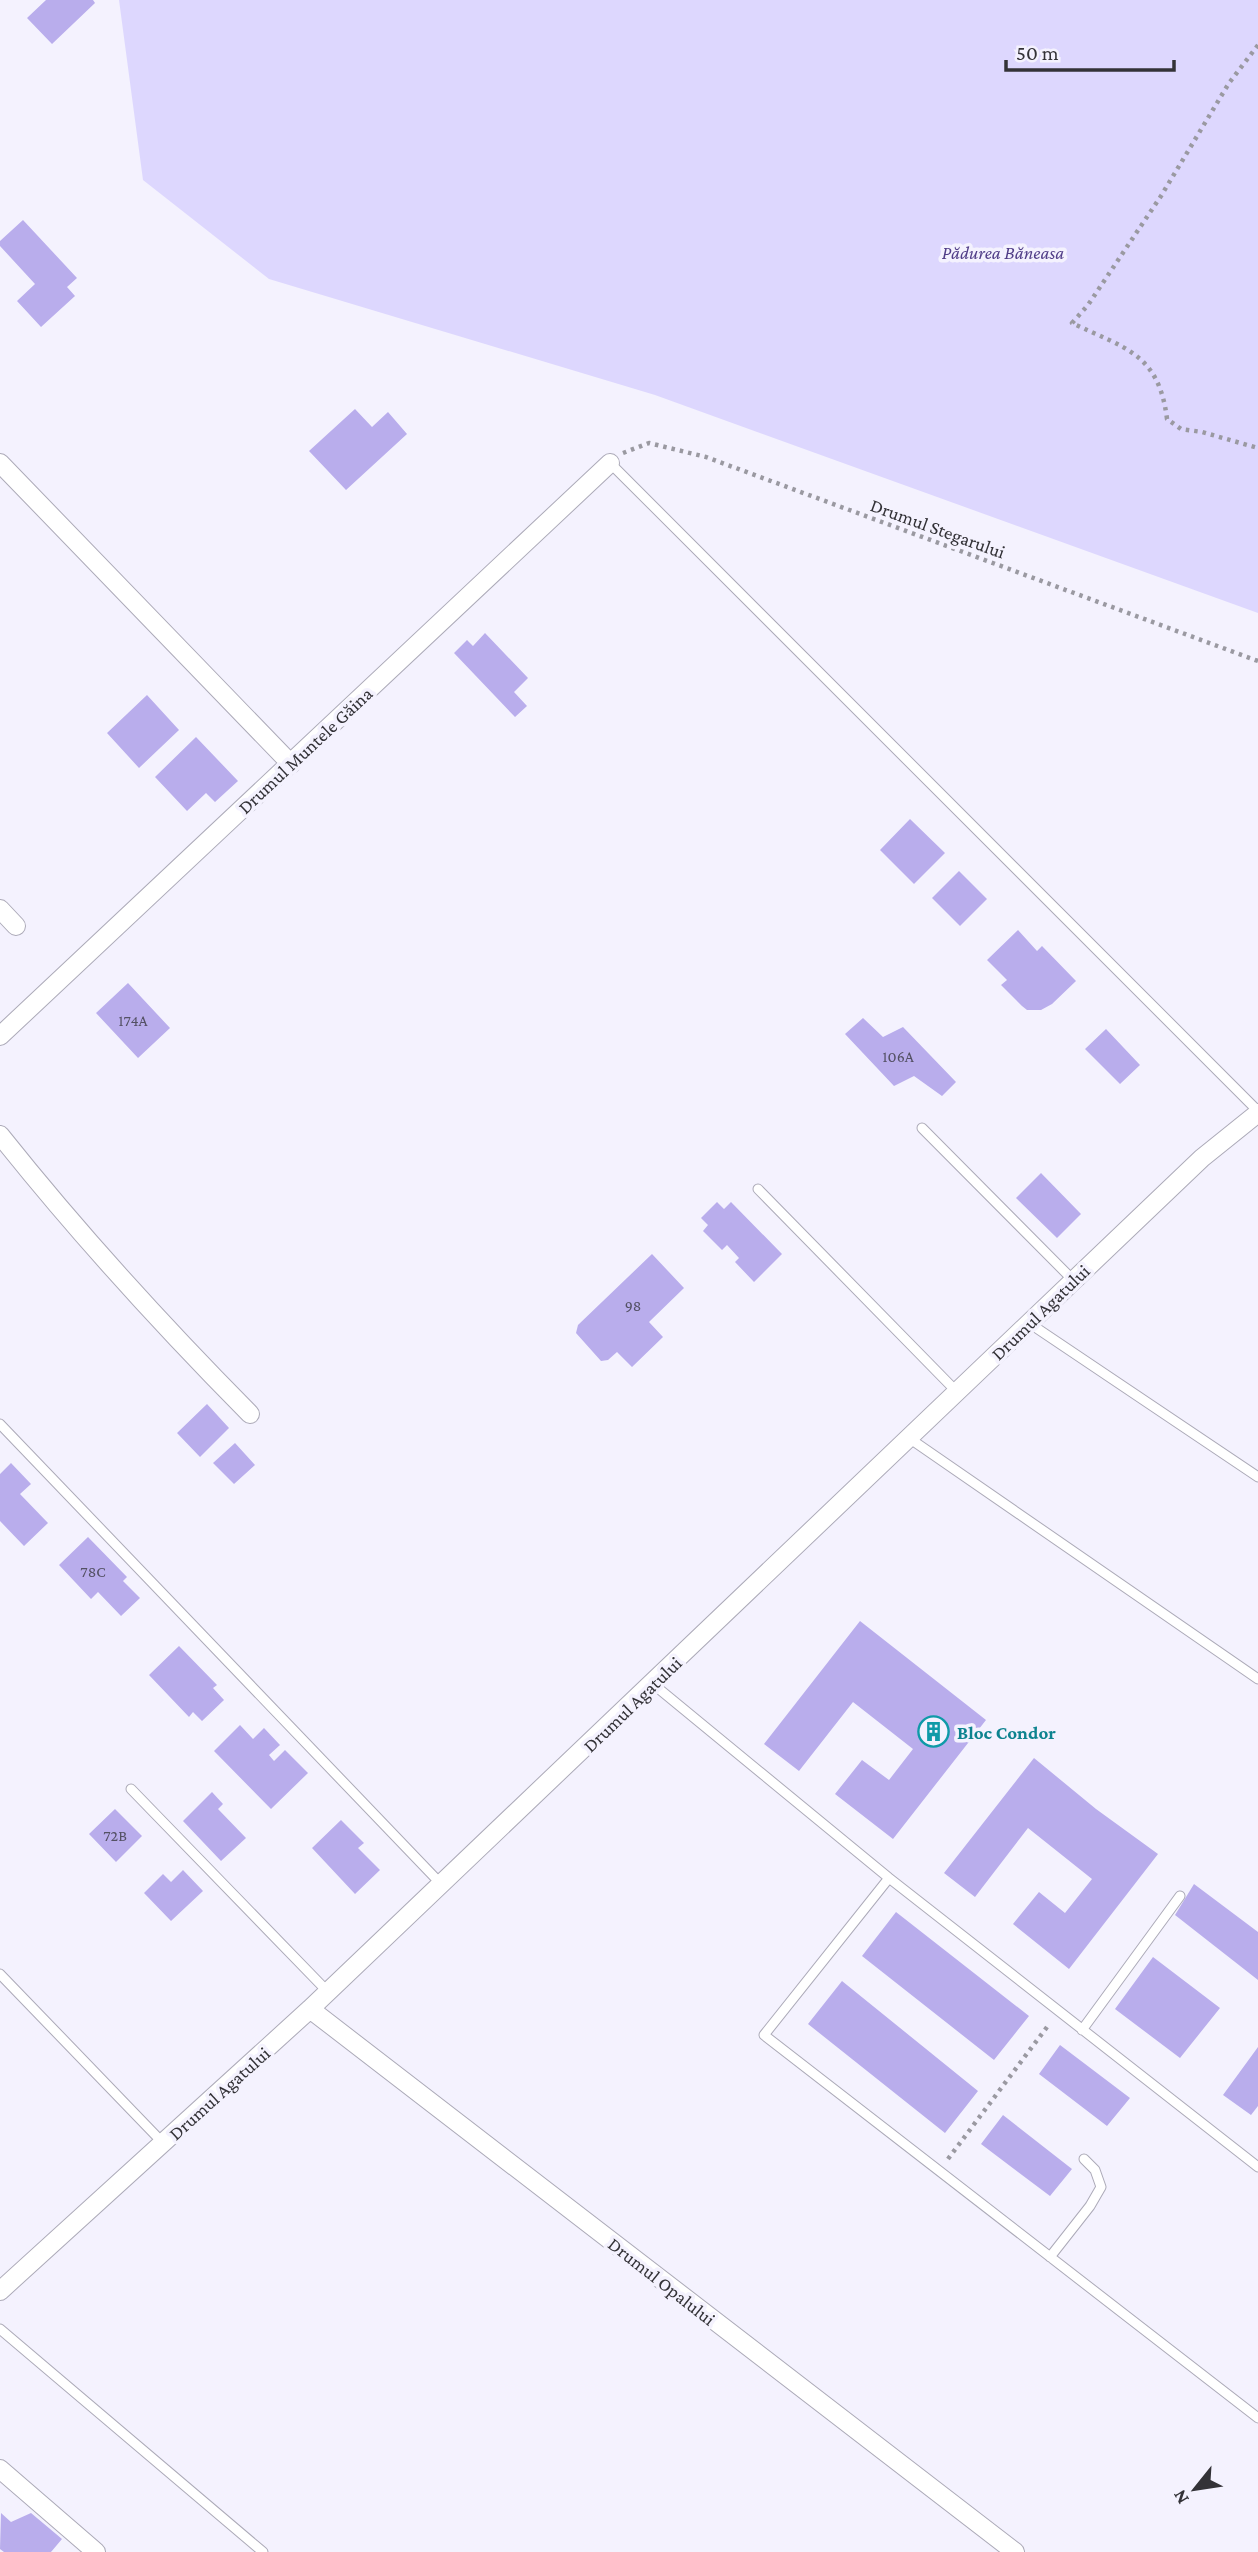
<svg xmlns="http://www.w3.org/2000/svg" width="1258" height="2552" viewBox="0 0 1258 2552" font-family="'Crimson Pro',serif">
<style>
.green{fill:#ddd7fe}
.building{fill:#b9adec}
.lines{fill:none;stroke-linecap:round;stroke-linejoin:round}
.lane-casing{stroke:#acaab8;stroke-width:11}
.street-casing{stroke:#acaab8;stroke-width:20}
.path{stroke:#9a99a1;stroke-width:4.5;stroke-dasharray:3.5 5;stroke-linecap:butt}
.lane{stroke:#fff;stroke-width:9}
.street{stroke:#fff;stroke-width:18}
.labels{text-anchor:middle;stroke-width:7;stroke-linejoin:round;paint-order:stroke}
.number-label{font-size:16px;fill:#545164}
.park-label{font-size:19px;font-style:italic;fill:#513e88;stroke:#f4f2fe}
.street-label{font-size:19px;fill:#333237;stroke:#f4f2fe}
.culture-label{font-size:19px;font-weight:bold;fill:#0d838f;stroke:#f4f2fe;text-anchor:start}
</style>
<rect width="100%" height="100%" fill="#f4f2fe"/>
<!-- green -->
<path class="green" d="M 119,0 L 1258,0 L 1258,613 L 655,395 L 269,279 L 143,180 Z"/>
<!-- building -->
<path class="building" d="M 46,0 L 93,0 L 95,3 L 52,44 L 27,18 Z
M 23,220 L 77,278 L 67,287 L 75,296 L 41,327 L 17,301 L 35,284 L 0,246 L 0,241 Z
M 355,409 L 372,427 L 388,412 L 407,434 L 346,490 L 309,451 Z
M 485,633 L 528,678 L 514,692 L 527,706 L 515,717 L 454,653 L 467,640 L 473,646 Z
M 147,695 L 179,730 L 139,768 L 107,733 Z
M 196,737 L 238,781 L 215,802 L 206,793 L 187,811 L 155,777 Z
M 910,819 L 945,853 L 914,884 L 880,850 Z
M 959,871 L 987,899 L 960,926 L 932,898 Z
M 1018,930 L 1037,951 L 1042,946 L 1076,981 L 1052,1004 L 1041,1010 L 1027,1010 L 1022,1006 L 1001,985 L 1007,980 L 987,960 Z
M 128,983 L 170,1028 L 138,1058 L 96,1013 Z
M 863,1018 L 883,1037 L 903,1027 L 956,1082 L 942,1096 L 914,1076 L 894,1086 L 845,1034 Z
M 1106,1029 L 1140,1065 L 1120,1084 L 1085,1049 Z
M 1041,1173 L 1081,1214 L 1057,1238 L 1016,1198 Z
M 717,1202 L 724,1209 L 731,1202 L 782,1254 L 754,1282 L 735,1262 L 739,1258 L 727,1245 L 722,1250 L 703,1231 L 708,1225 L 701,1218 Z
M 652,1254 L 684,1288 L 649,1322 L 663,1337 L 632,1367 L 617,1352 L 608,1360 L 601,1361 L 576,1333 L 578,1325 Z
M 207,1404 L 229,1428 L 200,1457 L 177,1433 Z
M 235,1443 L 255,1465 L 234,1484 L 213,1463 Z
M 11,1463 L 31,1484 L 20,1494 L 48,1523 L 24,1546 L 0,1521 L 0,1474 Z
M 88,1537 L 127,1577 L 123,1581 L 140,1598 L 121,1616 L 98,1592 L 91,1599 L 59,1565 Z
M 860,1621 L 986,1720 L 893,1839 L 835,1794 L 862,1760 L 889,1780 L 913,1749 L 853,1702 L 799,1771 L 764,1744 Z
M 179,1646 L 217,1685 L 213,1688 L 224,1700 L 202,1721 L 193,1712 L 189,1717 L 149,1675 Z
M 240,1725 L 253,1739 L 264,1728 L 280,1745 L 269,1755 L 274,1761 L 285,1750 L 308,1773 L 271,1809 L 214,1751 Z
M 1034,1758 L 1096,1809 L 1158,1854 L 1069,1969 L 1013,1924 L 1039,1892 L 1065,1913 L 1092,1879 L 1028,1828 L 975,1897 L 944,1873 Z
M 212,1792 L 223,1804 L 218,1809 L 246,1838 L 221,1861 L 183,1821 Z
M 115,1809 L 142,1836 L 116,1862 L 89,1834 Z
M 341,1820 L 364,1843 L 358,1848 L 380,1870 L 355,1894 L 312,1848 Z
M 183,1870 L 203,1891 L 171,1921 L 144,1893 L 163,1874 L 171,1882 Z
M 1194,1884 L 1258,1932 L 1258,1980 L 1175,1915 Z
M 896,1912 L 1029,2016 L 994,2060 L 862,1956 Z
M 1153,1957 L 1220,2008 L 1180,2058 L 1115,2009 Z
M 842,1981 L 978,2091 L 945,2133 L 808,2024 Z
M 1060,2045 L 1130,2098 L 1107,2126 L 1039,2074 Z
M 1258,2047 L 1258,2106 L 1251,2115 L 1223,2095 Z
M 1003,2115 L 1072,2169 L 1050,2196 L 981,2144 Z
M 1,2513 L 11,2522 L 31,2513 L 62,2539 L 51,2552 L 4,2552 L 0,2549 Z"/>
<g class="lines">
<defs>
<path id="lane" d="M 610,463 L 1258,1111
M 922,1128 L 1073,1280
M 758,1189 L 957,1392
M 1029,1323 L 1258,1477
M 0,1424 L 442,1885
M 909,1438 L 1258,1679
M 653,1684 L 889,1878 L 1258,2167
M 131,1789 L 328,1992
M 889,1878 L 764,2035 L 1258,2418
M 0,1974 L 164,2144
M 1082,2030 L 1180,1896
M 1050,2257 L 1090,2206 L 1101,2187 L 1095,2170 L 1084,2159
M 0,2329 L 263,2552"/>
<path id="street" d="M 0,463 L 291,764
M 0,909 L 16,926
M 0,1036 L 610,463
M 0,1135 C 78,1233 162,1325 250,1414
M 310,2009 L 1015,2552
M 0,2291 L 310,2009 L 1202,1158 L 1258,1113
M 0,2469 L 96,2552"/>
</defs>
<!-- lane casing -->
<use href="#lane" class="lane-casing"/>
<!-- street casing -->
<use href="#street" class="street-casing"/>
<!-- path -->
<path class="path" d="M 1258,45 L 1229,83 L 1161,196 L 1088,305 L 1072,323 C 1124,348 1159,353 1167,419 L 1181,429 L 1202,432 L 1258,448
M 623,453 L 649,443 L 706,457 L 1258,661
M 948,2159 L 1050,2023"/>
<!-- lane -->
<use href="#lane" class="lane"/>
<!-- street -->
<use href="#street" class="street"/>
</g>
<!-- icons -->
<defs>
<symbol id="building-ring" viewBox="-11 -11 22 22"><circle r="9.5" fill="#f4f2fe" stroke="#0f9aa8" stroke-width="1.5"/><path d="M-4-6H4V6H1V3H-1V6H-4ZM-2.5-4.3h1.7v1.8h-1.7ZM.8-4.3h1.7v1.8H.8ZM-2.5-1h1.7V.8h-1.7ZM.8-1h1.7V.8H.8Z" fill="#0f9aa8"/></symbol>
</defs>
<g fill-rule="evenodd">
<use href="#building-ring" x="916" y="1714" width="35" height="35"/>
</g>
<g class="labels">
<!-- number labels -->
<g class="number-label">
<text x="133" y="1026">174A</text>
<text x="898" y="1062">106A</text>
<text x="633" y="1311">98</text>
<text x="93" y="1577">78C</text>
<text x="115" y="1841">72B</text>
</g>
<!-- park labels -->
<g class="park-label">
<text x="1003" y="259">Pădurea Băneasa</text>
</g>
<!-- street labels -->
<g class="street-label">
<text transform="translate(938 528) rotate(20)" y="7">Drumul Stegarului</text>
<text transform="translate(305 750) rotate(-43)" y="7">Drumul Muntele Găina</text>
<text transform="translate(1040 1312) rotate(-44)" y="7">Drumul Agatului</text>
<text transform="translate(632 1704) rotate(-44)" y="7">Drumul Agatului</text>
<text transform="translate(219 2093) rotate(-42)" y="7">Drumul Agatului</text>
<text transform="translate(662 2281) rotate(38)" y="7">Drumul Opalului</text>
</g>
<!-- culture labels -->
<g class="culture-label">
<text x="957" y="1739">Bloc Condor</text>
</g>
</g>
<!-- north arrow -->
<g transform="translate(1195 2489) rotate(240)" stroke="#f4f2fe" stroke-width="5" paint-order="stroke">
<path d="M0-5L12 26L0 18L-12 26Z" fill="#333237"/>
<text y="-10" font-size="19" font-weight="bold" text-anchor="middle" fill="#333237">N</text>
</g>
<!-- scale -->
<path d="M1006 60v10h168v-10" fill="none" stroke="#333237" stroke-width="3.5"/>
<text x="1016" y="60" font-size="21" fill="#333237" stroke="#f4f2fe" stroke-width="5" paint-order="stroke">50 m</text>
</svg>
